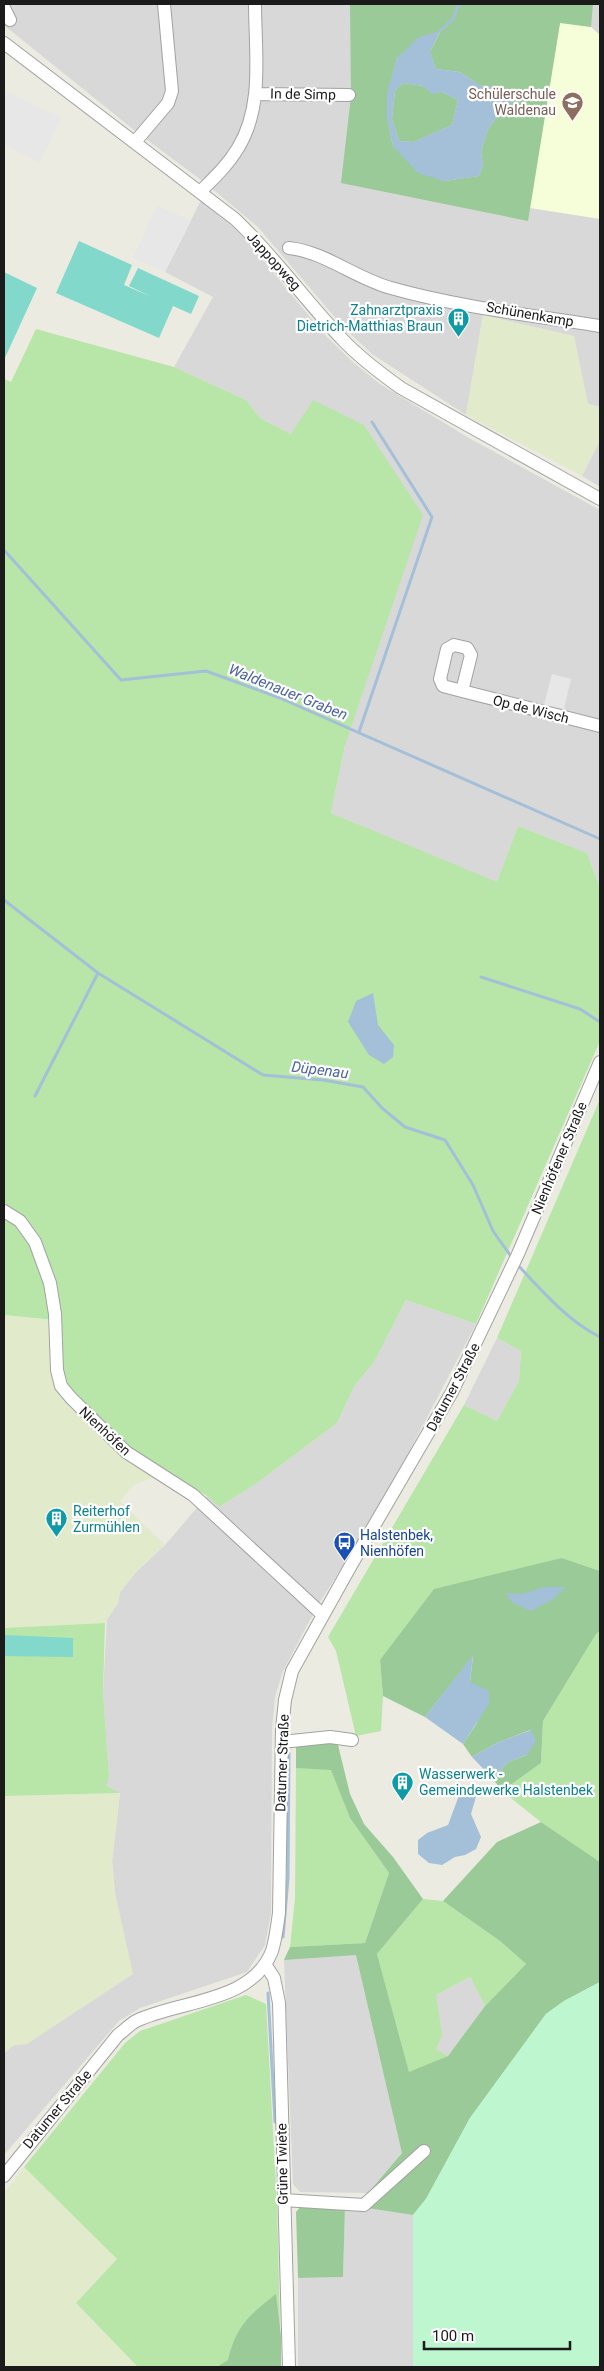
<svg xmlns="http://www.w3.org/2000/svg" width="604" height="2371" viewBox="0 0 604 2371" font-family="Roboto,sans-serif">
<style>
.residential{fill:#d9d8d8}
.education{fill:#f5fdd9}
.farmland{fill:#e1ebcc}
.grass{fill:#b8e5a8}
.forest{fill:#9aca97;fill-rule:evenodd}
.park{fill:#bef6d0}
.pitch{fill:#82d8cb}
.parking{fill:#e7e7e7}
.water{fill:#a3c0d8;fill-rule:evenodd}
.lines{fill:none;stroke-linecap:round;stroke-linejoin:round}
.stream{stroke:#a3c0d8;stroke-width:3}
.minor-casing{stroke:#a2a2a2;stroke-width:14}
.minor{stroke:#fff;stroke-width:12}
.labels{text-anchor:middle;stroke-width:4.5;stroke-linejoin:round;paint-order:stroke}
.street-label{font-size:14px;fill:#1b1b1b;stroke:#fff}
.education-label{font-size:14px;fill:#785e54;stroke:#fff;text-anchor:end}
.culture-label{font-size:14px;fill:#0d838f;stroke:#fff;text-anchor:start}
.transit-label{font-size:14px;fill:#164399;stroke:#fff;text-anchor:start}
.water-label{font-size:15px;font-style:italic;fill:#4d65a5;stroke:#fff}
</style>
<rect width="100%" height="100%" fill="#ecebe1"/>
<!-- residential -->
<path class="residential" d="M 4,4 L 600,4 L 600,407 L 588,404 L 483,315 L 466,415 L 372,354 L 344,328 L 257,226 L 205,183 L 134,130 L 5,26 Z
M 201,200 L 233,227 L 258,254 L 324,334 L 354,363 L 380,384 L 469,438 L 600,510 L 600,889 L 587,853 L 518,826 L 497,883 L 331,813 L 345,745 L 291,434 L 260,418 L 246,400 L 174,367 L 213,297 L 165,272 Z
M 600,440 L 600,487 L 582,476 Z
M 406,1300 L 476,1324 L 378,1511 L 318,1605 L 283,1671 L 275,1697 L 272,1730 L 271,1913 L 265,1945 L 247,1972 L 140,2008 L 119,2021 L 4,2155 L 4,2053 L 14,2045 L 27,2044 L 115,1893 L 112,1861 L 120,1793 L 105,1787 L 109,1777 L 103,1692 L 107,1618 L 118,1603 L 120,1592 L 136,1572 L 165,1545 L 207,1496 L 219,1507 L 257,1483 L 337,1423 L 355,1385 L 374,1362 Z
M 497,1338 L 521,1351 L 519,1381 L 497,1421 L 464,1405 Z
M 369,1945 L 416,2136 L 368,2193 L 300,2192 L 293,2184 L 284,1960 L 288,1951 Z
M 470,1977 L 485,2006 L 448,2056 L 436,2049 L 436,1995 Z
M 345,2207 L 367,2208 L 413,2215 L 413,2367 L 298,2367 L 298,2278 L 343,2277 Z"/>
<!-- education -->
<path class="education" d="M 560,22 L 591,27 L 600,35 L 600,219 L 530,208 Z"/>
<!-- farmland -->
<path class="farmland" d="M 483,315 L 574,336 L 588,404 L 600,407 L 600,440 L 582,476 L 466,415 Z
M 4,1315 L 55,1320 L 61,1386 L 162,1474 L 134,1485 L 120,1501 L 165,1545 L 136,1572 L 120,1592 L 118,1603 L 105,1623 L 4,1628 Z
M 120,1793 L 112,1861 L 115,1893 L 133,1974 L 27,2044 L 14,2045 L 4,2053 L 4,1796 Z
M 24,2167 L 117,2259 L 76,2303 L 138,2367 L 4,2367 L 4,2193 Z"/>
<!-- grass -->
<path class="grass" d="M 36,329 L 174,367 L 246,400 L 260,418 L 291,434 L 313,400 L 364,425 L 423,515 L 345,745 L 331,813 L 497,882 L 518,826 L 587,853 L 600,889 L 600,1041 L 476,1324 L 406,1300 L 374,1362 L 355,1385 L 337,1423 L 257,1483 L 219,1507 L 207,1496 L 129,1448 L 73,1400 L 60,1360 L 55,1320 L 4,1315 L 4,379 L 11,382 Z
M 600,1099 L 600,1571 L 562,1558 L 380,1660 L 383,1696 L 381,1731 L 356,1736 L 336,1651 L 328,1637 L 464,1405 L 497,1421 L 519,1381 L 521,1351 L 497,1338 Z
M 105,1623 L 103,1692 L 109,1777 L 106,1786 L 120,1793 L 4,1796 L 4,1628 Z
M 600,1631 L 600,1862 L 541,1822 L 502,1791 L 541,1763 L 543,1721 L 596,1634 Z
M 296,1768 L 331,1769 L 350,1818 L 389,1873 L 365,1943 L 290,1947 L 295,1899 Z
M 423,1899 L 443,1901 L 500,1941 L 526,1964 L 485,2006 L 470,1977 L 436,1995 L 442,2035 L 436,2049 L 448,2056 L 409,2073 L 377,1954 Z
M 246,1995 L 266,2004 L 277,2205 L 281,2367 L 138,2367 L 76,2303 L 117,2259 L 24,2167 L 125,2043 L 140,2031 Z"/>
<!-- forest -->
<path class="forest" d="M 350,4 L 593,4 L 591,27 L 560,23 L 528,221 L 341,183 L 351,96 ZM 440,32 L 430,52 L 436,69 L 460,72 L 479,85 L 529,94 L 506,105 L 488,129 L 481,152 L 483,165 L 479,176 L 444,181 L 393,146 C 384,109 387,94 397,58 Z
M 403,83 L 423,86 L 432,93 L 442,92 L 458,100 L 452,125 L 414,142 L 399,141 L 392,119 L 395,91 Z
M 562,1558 L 600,1571 L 600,1631 L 596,1634 L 543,1721 L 541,1763 L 502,1791 L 493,1779 L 508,1762 L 527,1755 L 530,1730 L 497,1743 L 472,1757 L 463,1744 L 477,1723 L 470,1682 L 473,1656 L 425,1717 L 383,1696 L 380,1660 L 434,1589 Z
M 327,1741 L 338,1745 L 350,1794 L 364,1824 L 393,1857 L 423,1899 L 377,1954 L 409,2072 L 448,2056 L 485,2006 L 526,1964 L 500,1941 L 443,1901 L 497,1842 L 541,1822 L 600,1862 L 600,1982 L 564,2001 L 546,2014 L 470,2118 L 426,2199 L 413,2215 L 367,2208 L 368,2193 L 402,2153 L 356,1955 L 284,1960 L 290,1947 L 365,1943 L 389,1873 L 350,1818 L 331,1770 L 296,1768 L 296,1746 Z
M 301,2206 L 345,2207 L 343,2277 L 298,2278 L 296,2212 Z
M 276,2294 L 281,2336 L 281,2367 L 217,2367 L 228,2360 C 236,2326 249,2315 276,2294 Z"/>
<!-- park -->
<path class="park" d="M 600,1982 L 600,2367 L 413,2367 L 413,2215 L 426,2199 L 470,2118 L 546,2014 L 564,2001 Z"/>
<!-- pitch -->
<path class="pitch" d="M 79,241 L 132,265 L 124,285 L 152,297 L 129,286 L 138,268 L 199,296 L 191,314 L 173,306 L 159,338 L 56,293 Z
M 4,272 L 37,288 L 4,360 Z
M 4,1635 L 73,1638 L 73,1657 L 4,1656 Z"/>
<!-- parking -->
<path class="parking" d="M 4,90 L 61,118 L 40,163 L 4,145 Z
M 157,205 L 191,221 L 165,272 L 133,258 Z
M 552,674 L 571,679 L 564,709 L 544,705 Z"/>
<!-- water -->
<path class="water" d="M 440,31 L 430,52 L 436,69 L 460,72 L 479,85 L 530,94 L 506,105 L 488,129 L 481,152 L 483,165 L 479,176 L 444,181 L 418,173 L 393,146 L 387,119 L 387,92 L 397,58 L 419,37 ZM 403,83 L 423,86 L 432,94 L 442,92 L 458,100 L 452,125 L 414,142 L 399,141 L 392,119 L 395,91 Z
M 373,993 L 378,1025 L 394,1045 L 393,1057 L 384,1064 L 369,1055 L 348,1022 L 356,1001 Z
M 544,1587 L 566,1587 L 552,1600 L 531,1611 L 513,1603 L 505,1593 L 522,1594 Z
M 473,1655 L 470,1682 L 489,1691 L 489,1704 L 463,1744 L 425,1717 Z
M 531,1730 L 536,1741 L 527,1755 L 508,1762 L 493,1779 L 472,1757 L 497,1743 Z
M 467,1786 L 473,1787 L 477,1793 L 471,1814 L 481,1837 L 476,1849 L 465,1855 L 455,1857 L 442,1865 L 429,1863 L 418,1854 L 418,1840 L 427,1833 L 448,1825 L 461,1790 Z"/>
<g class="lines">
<!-- stream -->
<path class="stream" d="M 440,31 L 453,19 L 459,4
M 4,550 L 121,680 L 206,671 L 280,698 L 600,839
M 359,732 L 432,517 L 372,422
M 4,900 L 98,973 L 263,1075 L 323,1080 L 363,1087 L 382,1108 L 405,1127 L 445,1140 L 473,1185 L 493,1231 L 513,1259
M 481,977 L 580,1009 L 600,1022
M 35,1096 L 98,973
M 517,1264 C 541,1290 568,1321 600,1337
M 283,1937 L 288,1878 L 289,1753
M 268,1993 L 275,2122"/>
<defs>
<path id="minor" d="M 4,8 L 10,20
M 4,43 L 235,219 C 274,256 305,300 342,339 C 360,358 380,373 401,388 L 600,499
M 256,94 L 349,95
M 135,142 L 168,103 L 172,91 L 164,4
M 200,192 C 214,178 228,165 238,148 C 264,106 255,51 255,4
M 289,248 C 325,252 355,278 391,288 C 458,307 531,315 600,326
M 454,645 L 467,648 L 471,655 L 462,691 L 443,686 L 440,679 L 447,649 Z
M 462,691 L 600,726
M 4,1211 L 20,1221 L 35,1242 L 50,1283 L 55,1314 L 57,1370 L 61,1386 L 71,1398 L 126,1452 L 193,1495 L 323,1615
M 282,1742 L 330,1737 L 352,1740
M 265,1964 L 274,1978 L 279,2003 L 289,2367
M 4,2176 L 118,2035 C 124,2031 130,2024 136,2021 C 180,2000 252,2003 272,1951 C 276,1938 277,1926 279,1913 L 282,1729 L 285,1700 L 292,1671 L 350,1567 L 452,1392 L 518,1254 L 600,1062
M 283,2200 L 364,2205 L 424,2151"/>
</defs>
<!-- minor casing -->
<use href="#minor" class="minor-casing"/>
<!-- minor -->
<use href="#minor" class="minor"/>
</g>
<!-- icons -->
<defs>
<symbol id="school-pin" viewBox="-11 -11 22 30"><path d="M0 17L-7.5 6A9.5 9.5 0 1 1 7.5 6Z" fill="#8d6e63" stroke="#fff"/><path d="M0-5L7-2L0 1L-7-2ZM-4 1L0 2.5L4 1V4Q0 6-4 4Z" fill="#fff"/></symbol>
<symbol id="building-pin" viewBox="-11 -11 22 30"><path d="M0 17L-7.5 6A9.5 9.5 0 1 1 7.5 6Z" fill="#0f9aa8" stroke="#fff"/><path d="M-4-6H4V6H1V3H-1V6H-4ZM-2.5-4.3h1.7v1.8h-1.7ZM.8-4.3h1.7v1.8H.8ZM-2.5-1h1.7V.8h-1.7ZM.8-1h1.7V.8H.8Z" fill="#fff"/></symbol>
<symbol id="bus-pin" viewBox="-11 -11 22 30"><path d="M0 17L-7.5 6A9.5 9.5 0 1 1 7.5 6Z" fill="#1a4fb4" stroke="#fff"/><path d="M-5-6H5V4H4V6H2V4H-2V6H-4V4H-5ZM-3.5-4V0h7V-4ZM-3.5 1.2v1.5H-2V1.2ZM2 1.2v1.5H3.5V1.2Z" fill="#fff"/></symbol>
</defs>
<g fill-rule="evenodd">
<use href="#school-pin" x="560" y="90" width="25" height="34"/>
<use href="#building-pin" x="446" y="306" width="25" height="34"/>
<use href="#building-pin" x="44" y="1506" width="25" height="34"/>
<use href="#bus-pin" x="332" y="1530" width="25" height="34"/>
<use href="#building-pin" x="390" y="1770" width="25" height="34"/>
</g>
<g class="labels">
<!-- street labels -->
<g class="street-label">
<text transform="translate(303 94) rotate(1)" y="5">In de Simp</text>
<text transform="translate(274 261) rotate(48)" y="5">Jappopweg</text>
<text transform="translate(530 314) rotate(10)" y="5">Schünenkamp</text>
<text transform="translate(531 709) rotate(14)" y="5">Op de Wisch</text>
<text transform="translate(559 1158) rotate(-67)" y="5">Nienhöfener Straße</text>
<text transform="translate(453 1387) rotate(-62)" y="5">Datumer Straße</text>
<text transform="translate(105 1431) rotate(43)" y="5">Nienhöfen</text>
<text transform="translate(282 1763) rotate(-88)" y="5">Datumer Straße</text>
<text transform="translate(57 2109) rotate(-50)" y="5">Datumer Straße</text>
<text transform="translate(282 2164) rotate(-91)" y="5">Grüne Twiete</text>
</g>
<!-- education labels -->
<g class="education-label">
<text x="556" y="99">Schülerschule<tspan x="556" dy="16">Waldenau</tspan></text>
</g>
<!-- culture labels -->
<g class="culture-label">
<text x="443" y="315" text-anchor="end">Zahnarztpraxis<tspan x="443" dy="16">Dietrich-Matthias Braun</tspan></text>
<text x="73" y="1516">Reiterhof<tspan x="73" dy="16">Zurmühlen</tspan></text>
<text x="419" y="1779">Wasserwerk -<tspan x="419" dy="16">Gemeindewerke Halstenbek</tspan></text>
</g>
<!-- transit labels -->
<g class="transit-label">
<text x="360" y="1540">Halstenbek,<tspan x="360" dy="16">Nienhöfen</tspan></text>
</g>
<!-- water labels -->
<g class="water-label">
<text transform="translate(288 692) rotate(22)" y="5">Waldenauer Graben</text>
<text transform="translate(320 1070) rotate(7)" y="5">Düpenau</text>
</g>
</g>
<!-- border -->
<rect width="604" height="2371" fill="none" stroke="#1b1b1b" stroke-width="10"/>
<!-- scale -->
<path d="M424 2341v8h146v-8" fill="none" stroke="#1b1b1b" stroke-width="2.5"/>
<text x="432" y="2341" font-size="15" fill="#1b1b1b" stroke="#ffffff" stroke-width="4" paint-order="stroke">100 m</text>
</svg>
